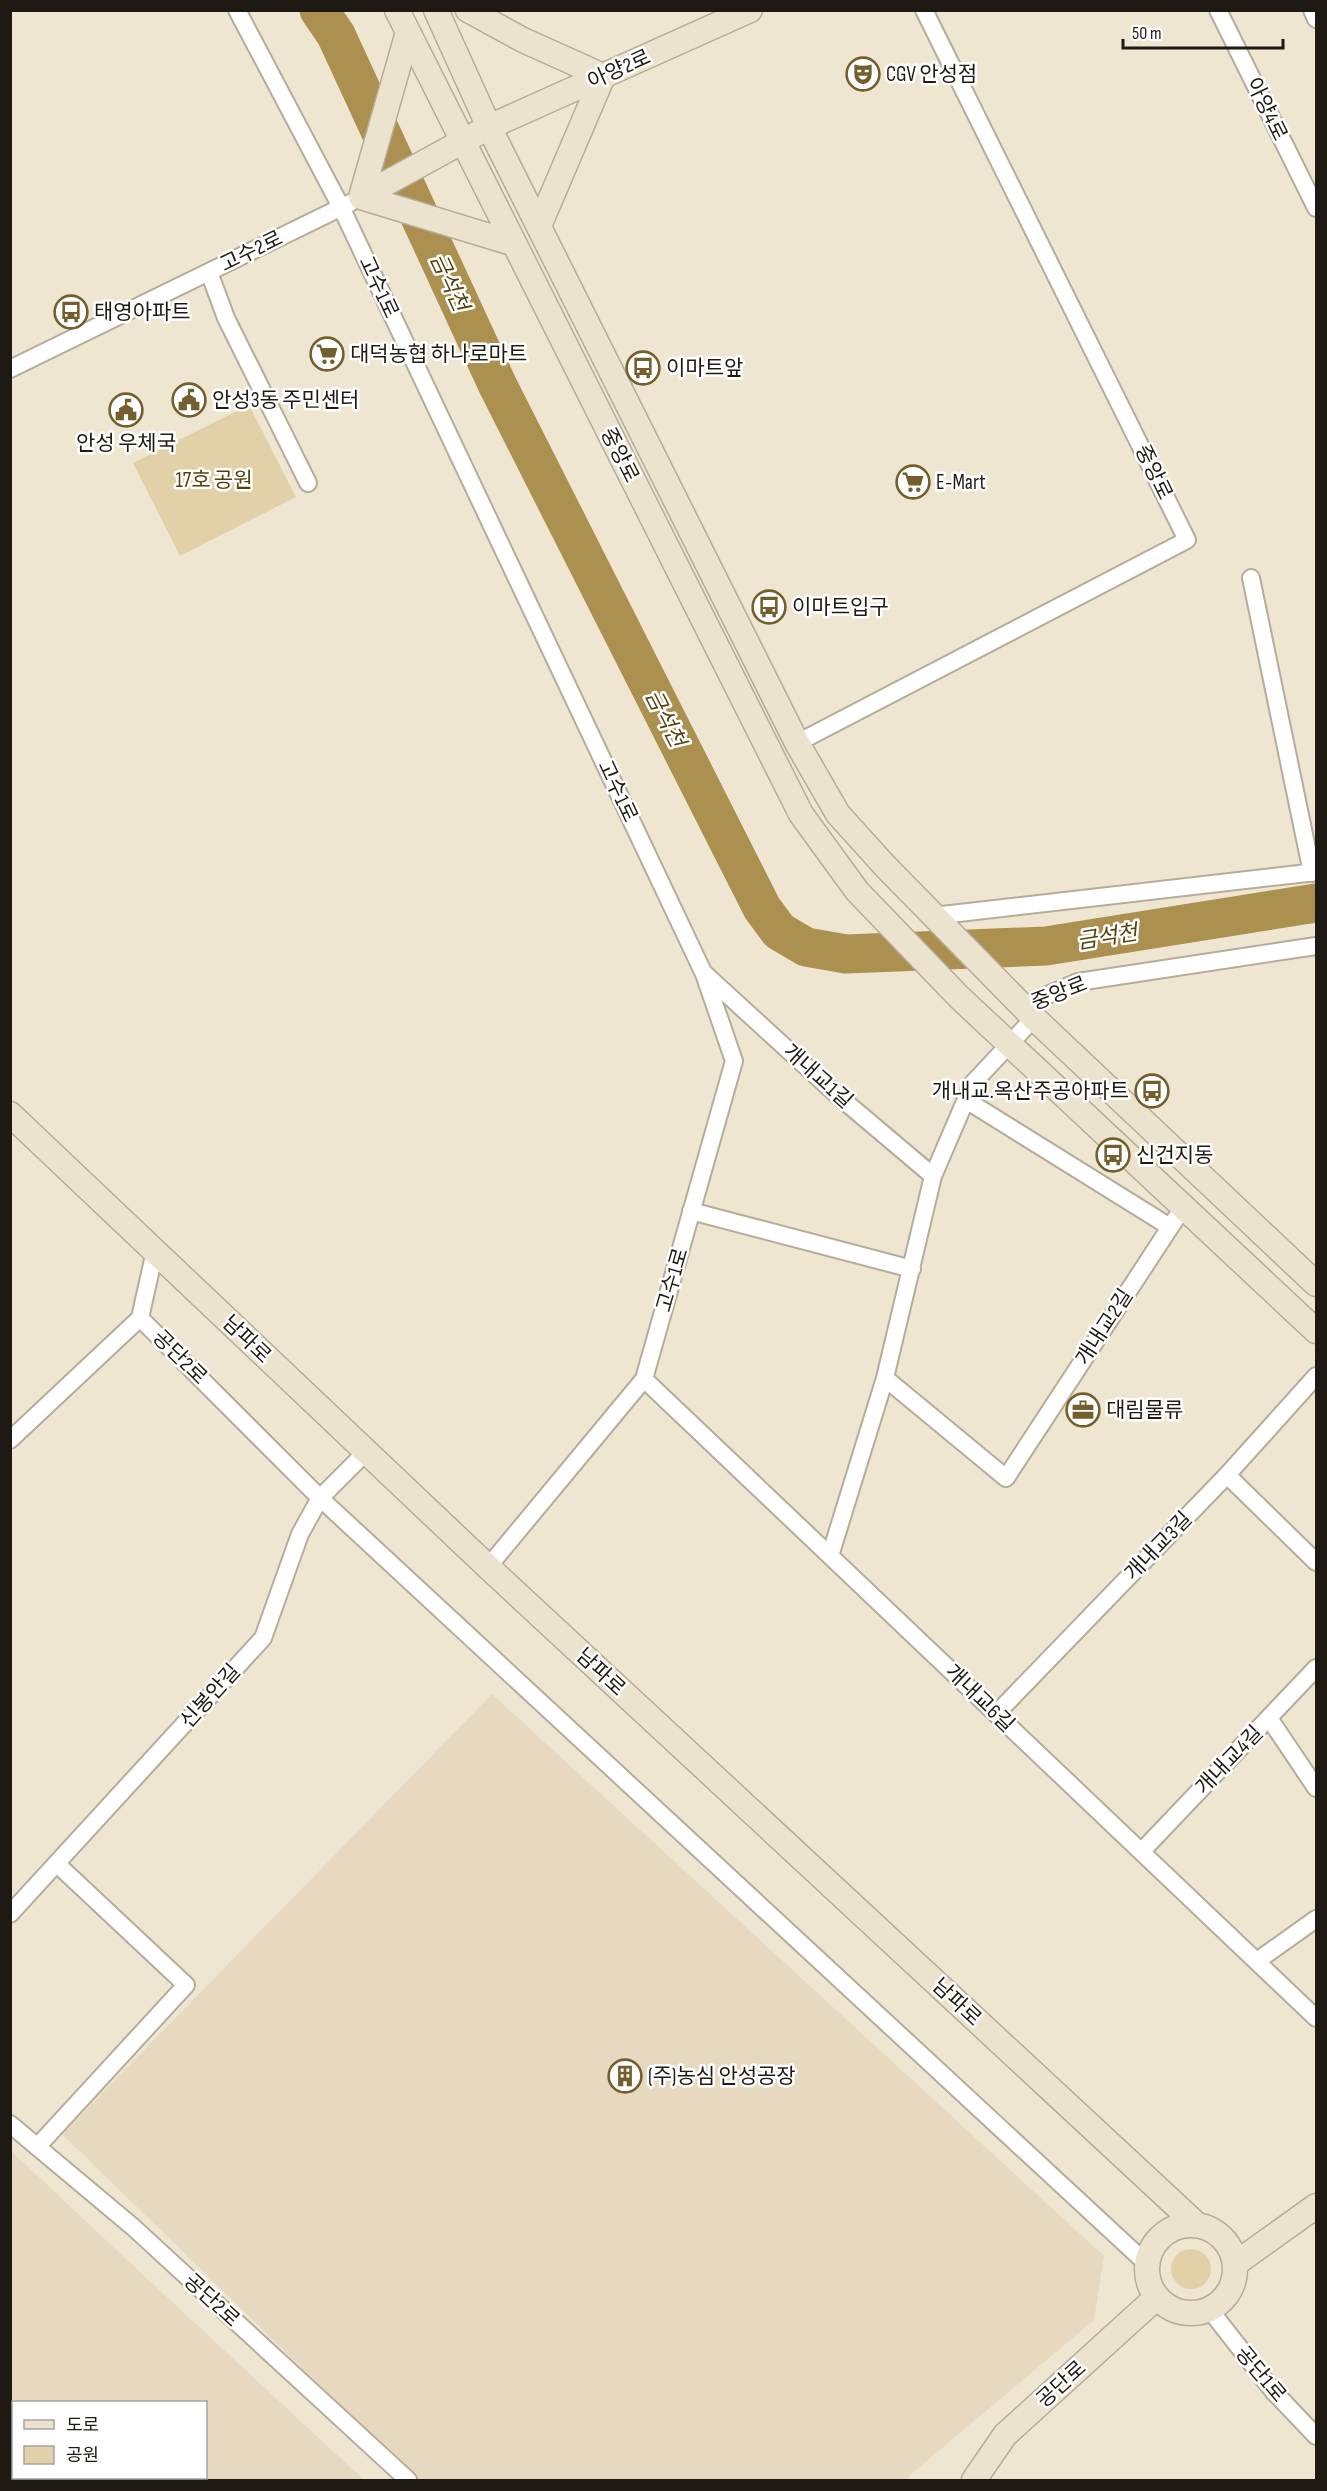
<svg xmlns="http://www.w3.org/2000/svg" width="1327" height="2491" viewBox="0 0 1327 2491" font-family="'Sofia Sans Condensed','Noto Sans KR',sans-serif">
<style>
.built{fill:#e6d9bf;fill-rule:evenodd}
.green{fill:#e2d0a9}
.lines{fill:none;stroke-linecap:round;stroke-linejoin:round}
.river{stroke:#ac9050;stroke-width:39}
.street-casing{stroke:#b5ac99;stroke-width:20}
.secondary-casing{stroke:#b5ac99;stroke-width:27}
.street{stroke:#fff;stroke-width:16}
.secondary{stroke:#ece3ce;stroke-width:24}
.labels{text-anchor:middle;stroke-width:5;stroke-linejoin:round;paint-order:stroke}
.street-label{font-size:21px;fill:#1e1a13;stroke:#fff}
.poi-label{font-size:21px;fill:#1e1a13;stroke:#fff;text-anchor:start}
.park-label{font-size:21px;fill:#543f0a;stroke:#fff}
.water-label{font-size:22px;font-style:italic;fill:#55410d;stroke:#fff}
</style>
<rect width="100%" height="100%" fill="#efe6d2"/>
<!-- built -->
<path class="built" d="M 492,1694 L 1104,2256 L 1094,2320 L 910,2475 L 908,2480 L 417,2480 L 62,2134 Z
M 11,2151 L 156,2287 L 364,2480 L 11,2480 ZM 14,2402 L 206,2402 L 206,2478 L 14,2478 Z"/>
<!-- green -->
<path class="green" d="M 249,405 L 296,497 L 180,556 L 133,463 Z
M1171 2269a20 20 0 1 1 40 0a20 20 0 1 1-40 0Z"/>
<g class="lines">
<!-- river -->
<path class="river" d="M 319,10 L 336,35 L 498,386 L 762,908 L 779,931 L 806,947 L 846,954 L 1046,946 L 1316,903"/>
<defs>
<path id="street" d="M 237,10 L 341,207 L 704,974 L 734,1061 L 644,1379 L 488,1567
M 1218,10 L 1316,208
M 1312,10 L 1316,19
M 209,272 L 226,318 L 308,483
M 10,369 L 350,203
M 1251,578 L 1312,873
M 797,743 L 1187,540 L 924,10
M 933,916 L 1316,872
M 705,974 L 836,1094 L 933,1176
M 1022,1006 L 1078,982 L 1316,946
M 966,1100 L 1170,1227
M 691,1211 L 912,1269
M 140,1318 L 320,1498 L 1147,2264
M 140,1318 L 155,1251
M 885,1378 L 1006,1478 L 1184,1206
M 644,1379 L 1316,2018
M 10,1440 L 140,1318
M 1227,1475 L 1316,1562
M 830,1556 L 885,1378 L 933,1176 L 973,1083 L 1034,1018
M 996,1714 L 1227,1475 L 1316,1376
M 1269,1718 L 1316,1788
M 1141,1852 L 1316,1668
M 10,1914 L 263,1638 L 300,1534 L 320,1498 L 366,1452
M 1257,1961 L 1316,1919
M 10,2124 L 133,2227 L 408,2480
M 37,2147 L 186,1985 L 57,1864
M 1210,2310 L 1274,2392 L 1316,2436"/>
<path id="secondary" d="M 397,10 L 801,814 L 857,891 L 959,997 L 1316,1331
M 436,10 L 489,127 L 797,743 L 838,814 L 885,866 L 1034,1018 L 1316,1284
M 468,10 L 523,40 L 603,76 L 539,226
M 361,197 L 489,127 L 750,10
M 361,197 L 408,32
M 361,197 L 512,243
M 10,1114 L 488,1567 L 1196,2224
M1147 2269a44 44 0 1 1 88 0a44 44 0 1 1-88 0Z
M 1235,2264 L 1316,2206
M 974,2480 L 1005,2435 L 1157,2297"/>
</defs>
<!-- street casing -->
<use href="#street" class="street-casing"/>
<!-- secondary casing -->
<use href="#secondary" class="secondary-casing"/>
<!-- street -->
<use href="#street" class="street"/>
<!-- secondary -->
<use href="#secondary" class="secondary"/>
</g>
<!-- icons -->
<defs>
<symbol id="theatre-ring" viewBox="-11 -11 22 22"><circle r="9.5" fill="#fff" stroke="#735e2d" stroke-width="1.5"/><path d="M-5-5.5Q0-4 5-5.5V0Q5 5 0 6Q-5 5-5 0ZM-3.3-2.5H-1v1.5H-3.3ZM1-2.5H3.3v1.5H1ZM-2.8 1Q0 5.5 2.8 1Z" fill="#735e2d"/></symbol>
<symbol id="bus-ring" viewBox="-11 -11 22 22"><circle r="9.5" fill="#fff" stroke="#735e2d" stroke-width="1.5"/><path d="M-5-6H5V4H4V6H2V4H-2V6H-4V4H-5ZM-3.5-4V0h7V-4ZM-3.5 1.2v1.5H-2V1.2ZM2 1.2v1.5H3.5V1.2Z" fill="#735e2d"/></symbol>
<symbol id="supermarket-ring" viewBox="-11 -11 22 22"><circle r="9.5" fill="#fff" stroke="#735e2d" stroke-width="1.5"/><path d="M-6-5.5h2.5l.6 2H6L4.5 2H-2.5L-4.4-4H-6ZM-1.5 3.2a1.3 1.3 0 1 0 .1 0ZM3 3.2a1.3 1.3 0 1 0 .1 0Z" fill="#735e2d"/></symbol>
<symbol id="civic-ring" viewBox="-11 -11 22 22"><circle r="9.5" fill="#fff" stroke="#735e2d" stroke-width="1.5"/><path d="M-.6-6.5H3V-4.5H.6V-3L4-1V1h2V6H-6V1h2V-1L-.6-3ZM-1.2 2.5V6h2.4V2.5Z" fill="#735e2d"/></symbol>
<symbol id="office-ring" viewBox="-11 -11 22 22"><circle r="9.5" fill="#fff" stroke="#735e2d" stroke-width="1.5"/><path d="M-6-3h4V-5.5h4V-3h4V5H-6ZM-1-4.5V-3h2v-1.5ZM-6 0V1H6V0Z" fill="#735e2d"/></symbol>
<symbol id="building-ring" viewBox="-11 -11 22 22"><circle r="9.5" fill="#fff" stroke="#735e2d" stroke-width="1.5"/><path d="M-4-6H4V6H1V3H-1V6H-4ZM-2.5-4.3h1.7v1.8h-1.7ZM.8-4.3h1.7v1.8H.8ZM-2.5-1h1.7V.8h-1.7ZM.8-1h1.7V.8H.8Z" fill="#735e2d"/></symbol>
</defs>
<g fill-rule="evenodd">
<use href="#theatre-ring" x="844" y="55" width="38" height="38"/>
<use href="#bus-ring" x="52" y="293" width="38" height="38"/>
<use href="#supermarket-ring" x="308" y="335" width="38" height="38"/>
<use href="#bus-ring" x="624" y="349" width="38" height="38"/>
<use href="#civic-ring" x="170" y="381" width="38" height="38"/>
<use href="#civic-ring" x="107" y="391" width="38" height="38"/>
<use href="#supermarket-ring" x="894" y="463" width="38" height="38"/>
<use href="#bus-ring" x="750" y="588" width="38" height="38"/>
<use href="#bus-ring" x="1133" y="1072" width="38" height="38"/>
<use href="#bus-ring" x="1094" y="1136" width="38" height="38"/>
<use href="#office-ring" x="1064" y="1391" width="38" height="38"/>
<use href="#building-ring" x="606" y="2057" width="38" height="38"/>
</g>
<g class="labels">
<!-- street labels -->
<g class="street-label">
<text transform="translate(619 69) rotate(-24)" y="7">아양2로</text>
<text transform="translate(1267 109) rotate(64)" y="7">아양4로</text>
<text transform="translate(251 251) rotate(-26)" y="7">고수2로</text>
<text transform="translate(379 287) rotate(65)" y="7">고수1로</text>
<text transform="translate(620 455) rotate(63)" y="7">중앙로</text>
<text transform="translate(1154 472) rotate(64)" y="7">중앙로</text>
<text transform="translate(618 791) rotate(65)" y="7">고수1로</text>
<text transform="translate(1059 993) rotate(-21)" y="7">중앙로</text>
<text transform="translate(818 1076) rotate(42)" y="7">개내교1길</text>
<text transform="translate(672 1280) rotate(-74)" y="7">고수1로</text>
<text transform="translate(1104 1327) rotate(-57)" y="7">개내교2길</text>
<text transform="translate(247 1339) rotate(44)" y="7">남파로</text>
<text transform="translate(180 1357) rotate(45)" y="7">공단2로</text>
<text transform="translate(1158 1546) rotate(-46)" y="7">개내교3길</text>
<text transform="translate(601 1672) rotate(43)" y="7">남파로</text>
<text transform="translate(210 1696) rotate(-48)" y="7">신봉안길</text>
<text transform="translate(980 1698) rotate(44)" y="7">개내교6길</text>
<text transform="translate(1229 1760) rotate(-46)" y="7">개내교4길</text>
<text transform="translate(957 2002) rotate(43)" y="7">남파로</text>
<text transform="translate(212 2300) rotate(43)" y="7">공단2로</text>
<text transform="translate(1261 2374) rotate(50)" y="7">공단1로</text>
<text transform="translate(1061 2384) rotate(-42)" y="7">공단로</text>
</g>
<!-- poi labels -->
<g class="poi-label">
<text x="886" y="81">CGV 안성점</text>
<text x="94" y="319">태영아파트</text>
<text x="350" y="361">대덕농협 하나로마트</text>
<text x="666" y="375">이마트앞</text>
<text x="212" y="407">안성3동 주민센터</text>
<text x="126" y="450" text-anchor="middle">안성 우체국</text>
<text x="936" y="489">E-Mart</text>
<text x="792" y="614">이마트입구</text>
<text x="1129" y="1098" text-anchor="end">개내교.옥산주공아파트</text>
<text x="1136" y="1162">신건지동</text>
<text x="1106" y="1417">대림물류</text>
<text x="648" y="2083">(주)농심 안성공장</text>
</g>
<!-- park labels -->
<g class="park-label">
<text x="214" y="487">17호 공원</text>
</g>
<!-- water labels -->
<g class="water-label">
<text transform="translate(450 282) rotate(65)" y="8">금석천</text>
<text transform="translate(666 718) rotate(63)" y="8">금석천</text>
<text transform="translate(1107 936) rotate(-9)" y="8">금석천</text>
</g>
</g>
<!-- border -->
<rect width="1327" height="2491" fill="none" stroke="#1e1a13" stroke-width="24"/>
<!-- legend -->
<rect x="12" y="2401" width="195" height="78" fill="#ffffff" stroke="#a5a3a1" stroke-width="1.5"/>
<rect x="24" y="2420" width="30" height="9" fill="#ece3ce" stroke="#a5a3a1" stroke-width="1.5"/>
<text x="66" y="2431" font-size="18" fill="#1e1a13">도로</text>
<rect x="24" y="2446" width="30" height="18" fill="#e2d0a9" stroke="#a5a3a1" stroke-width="1.5"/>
<text x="66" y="2461" font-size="18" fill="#1e1a13">공원</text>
<!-- scale -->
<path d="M1123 39v9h160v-9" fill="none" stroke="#1e1a13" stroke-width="3"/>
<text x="1132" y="39" font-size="18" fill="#1e1a13" stroke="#ffffff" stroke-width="4.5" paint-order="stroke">50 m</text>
</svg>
